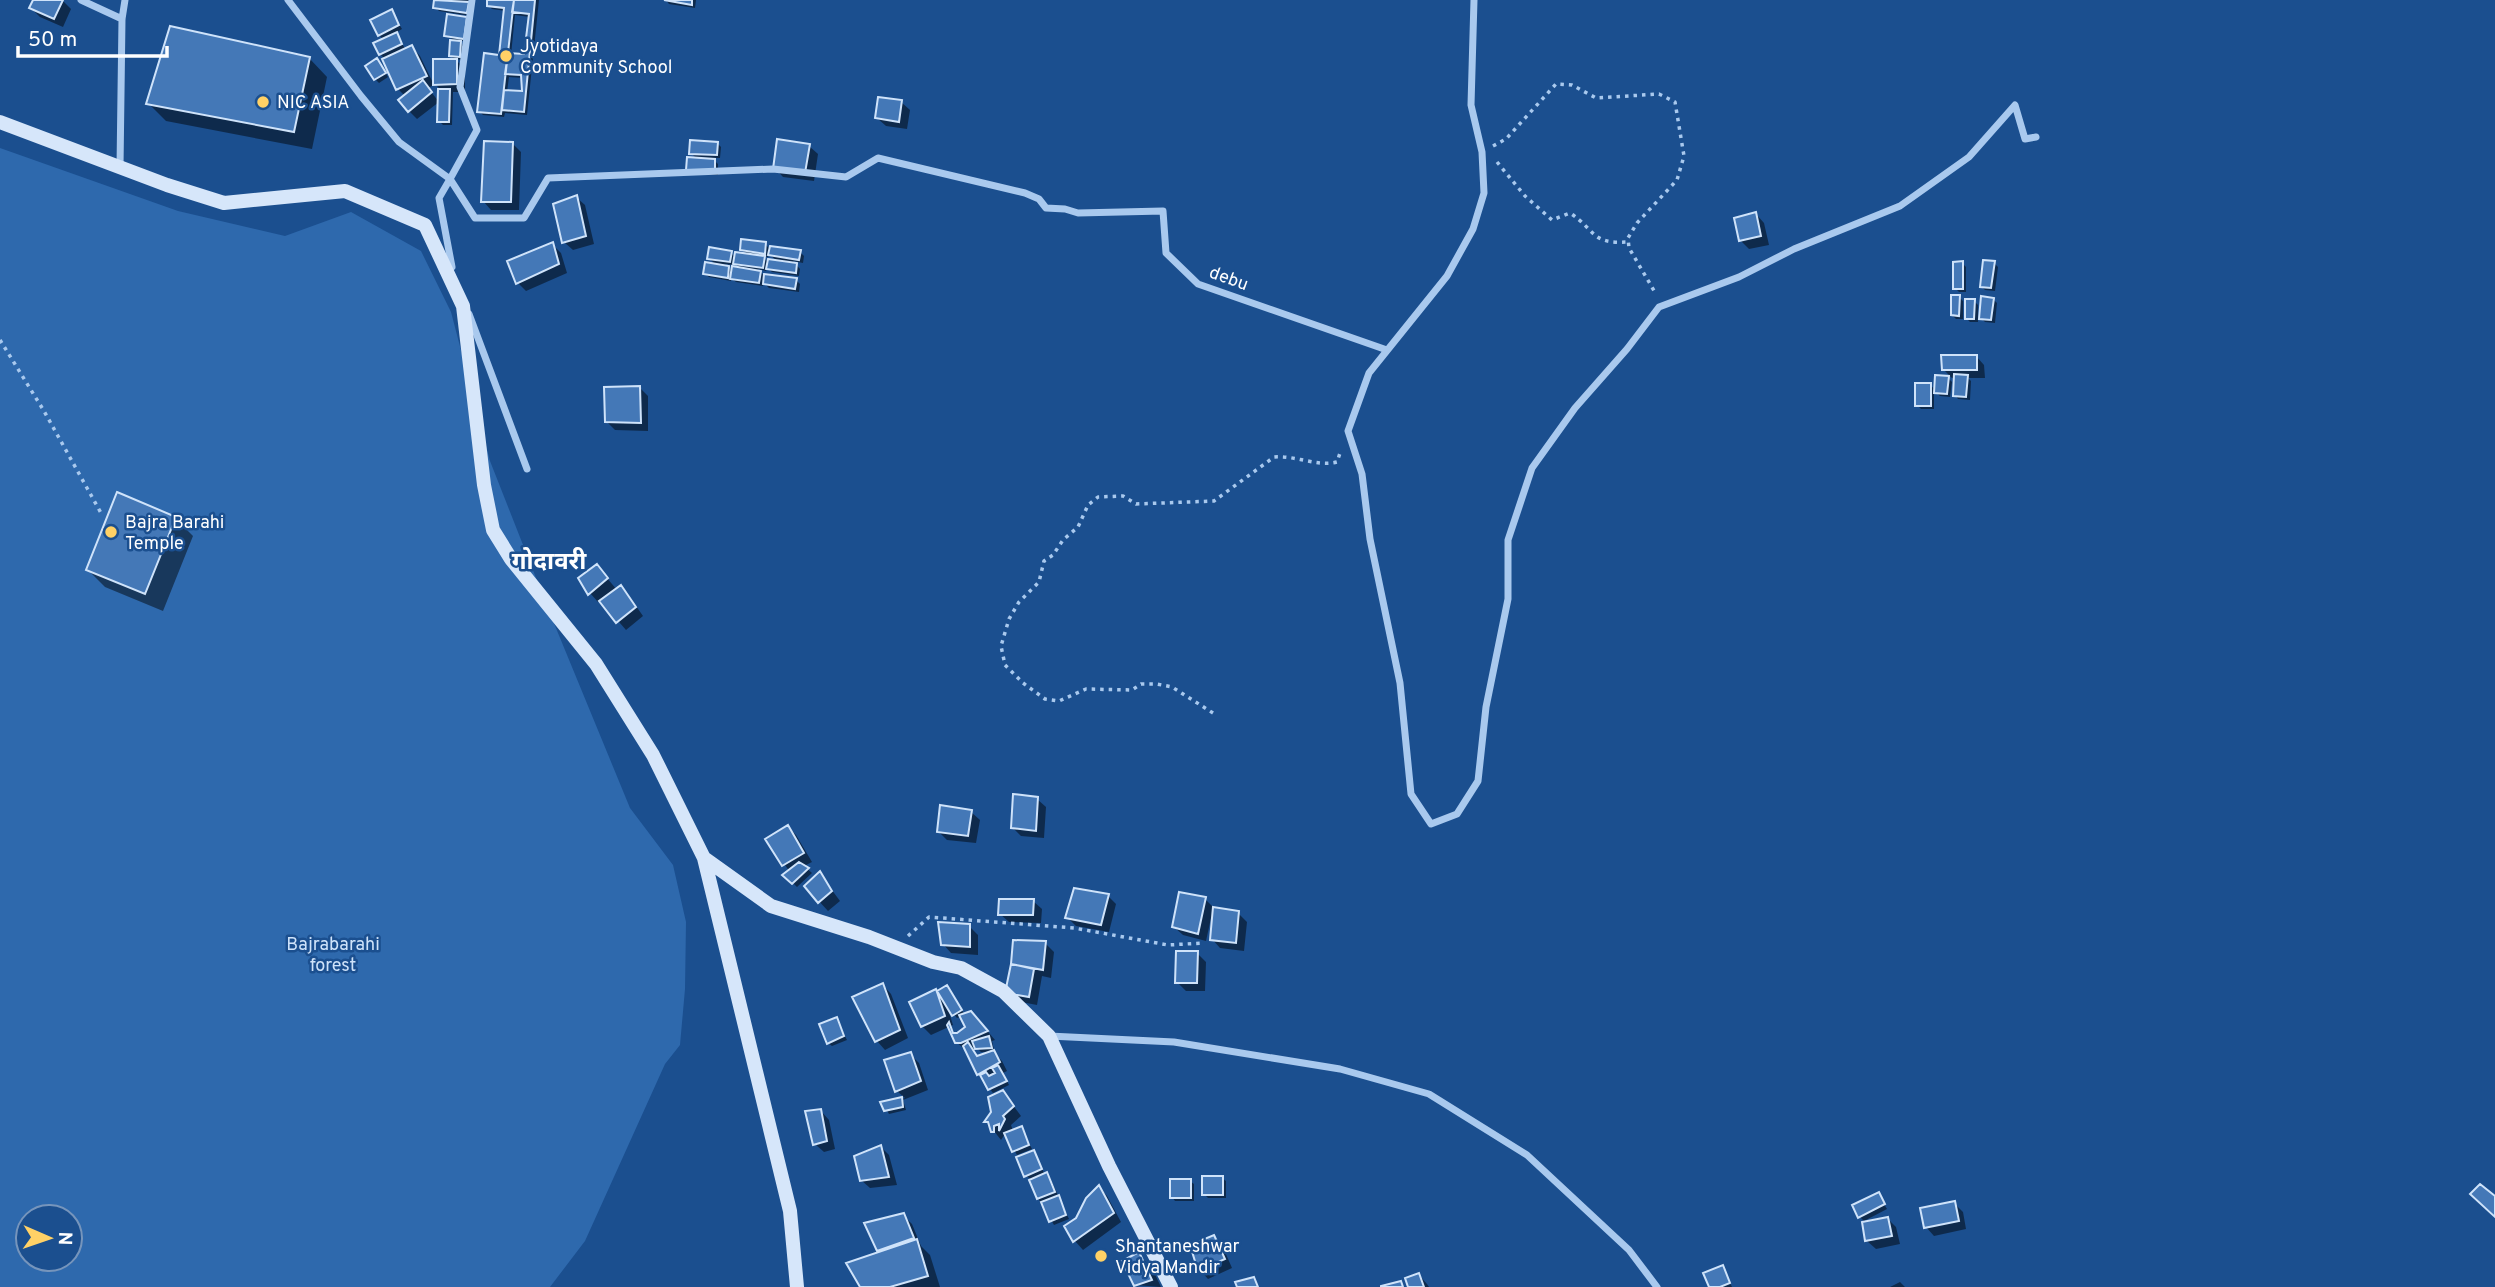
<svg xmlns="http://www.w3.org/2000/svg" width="2495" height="1287" viewBox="0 0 2495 1287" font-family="Overpass,'Noto Sans Devanagari',sans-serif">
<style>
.green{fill:#2e69ad;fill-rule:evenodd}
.shadow{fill:#0007;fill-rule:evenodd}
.building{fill:#4478b7;stroke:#cfe3fa;stroke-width:2}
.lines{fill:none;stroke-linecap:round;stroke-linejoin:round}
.path{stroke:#a9c9ee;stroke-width:3.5;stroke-dasharray:3.5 5;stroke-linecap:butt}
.street{stroke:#a9c9ee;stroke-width:7}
.secondary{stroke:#d6e6fa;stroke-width:14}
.poi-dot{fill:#ffd166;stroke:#1b4f8f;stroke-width:2.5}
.labels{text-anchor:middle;stroke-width:5;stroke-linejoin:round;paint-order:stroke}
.poi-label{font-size:18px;fill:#fff;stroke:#1b4f8f;text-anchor:start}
.street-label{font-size:18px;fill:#fff;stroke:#1b4f8f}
.park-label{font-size:18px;fill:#cfe3fa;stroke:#1b4f8f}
.district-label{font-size:24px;font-weight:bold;fill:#fff;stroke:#1b4f8f}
</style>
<rect width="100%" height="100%" fill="#1b4f8f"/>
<!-- green -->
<path class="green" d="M 0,148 L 178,211 L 285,236 L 351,212 L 421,251 L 451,312 L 490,461 L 551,616 L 630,808 L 673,865 L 686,922 L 685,989 L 680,1045 L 665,1064 L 585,1241 L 550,1287 L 0,1287 ZM 28,1217 L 70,1217 L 70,1259 L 28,1259 Z"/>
<!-- shadow -->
<path class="shadow" d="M 34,0 L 63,1 L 71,9 L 63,27 L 40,17 L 31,8 Z
M 436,0 L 475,0 L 471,16 L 439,11 L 435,7 Z
M 489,0 L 539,0 L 527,115 L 505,113 L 504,117 L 483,115 L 479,111 L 500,57 L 506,11 L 492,9 L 489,6 ZM 515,15 L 530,17 L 526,56 L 511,55 ZM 509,77 L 523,78 L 523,93 L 507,92 Z
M 666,0 L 696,0 L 695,8 L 669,4 Z
M 391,11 L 402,29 L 395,33 L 406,50 L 412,47 L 420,56 L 434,85 L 428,88 L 439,102 L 440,89 L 435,84 L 456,61 L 450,55 L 452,39 L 446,35 L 449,16 L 467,42 L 458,40 L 464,46 L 463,60 L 455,59 L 465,69 L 465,92 L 453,92 L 452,125 L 443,125 L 439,121 L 439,102 L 417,119 L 409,111 L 406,97 L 398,89 L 385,59 L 380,54 L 384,40 L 379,35 Z
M 310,59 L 327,77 L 312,149 L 166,121 L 148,103 Z
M 380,64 L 388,77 L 379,83 L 375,79 Z
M 901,102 L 910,110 L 907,129 L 886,126 L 877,118 Z
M 512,143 L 521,152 L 519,210 L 491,210 L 483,201 Z
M 717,143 L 721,147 L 720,158 L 712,158 L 718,164 L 718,175 L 691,174 L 697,159 L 691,153 Z
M 809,146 L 818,154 L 814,181 L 783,177 L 775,168 Z
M 576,197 L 585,205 L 594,244 L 573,250 L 564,242 Z
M 1756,214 L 1764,223 L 1769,245 L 1749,249 L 1741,241 Z
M 552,244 L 561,253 L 567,273 L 526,291 L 518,283 Z
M 765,244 L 771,250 L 800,252 L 804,256 L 803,263 L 793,261 L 800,269 L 799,276 L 772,272 L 767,267 L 766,271 L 758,269 L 766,278 L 796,280 L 800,284 L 799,292 L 769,288 L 763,282 L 763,286 L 736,282 L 731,278 L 731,281 L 709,277 L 705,274 L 716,265 L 709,258 L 731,253 L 736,258 L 748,255 L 742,249 ZM 768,253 L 778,262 L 767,261 L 762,256 L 768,257 ZM 734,262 L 742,270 L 733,272 L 725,264 L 733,265 Z
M 1962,263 L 1966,267 L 1966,292 L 1959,292 L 1955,288 Z
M 1994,263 L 1998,267 L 1995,291 L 1985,290 L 1981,286 Z
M 1959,297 L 1963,301 L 1963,319 L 1956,319 L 1952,315 Z
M 1993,299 L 1997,303 L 1995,323 L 1985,322 L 1981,318 Z
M 1974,301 L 1978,305 L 1978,322 L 1970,322 L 1966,318 Z
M 1976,356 L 1984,365 L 1985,378 L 1968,378 L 1971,381 L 1970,400 L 1958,399 L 1955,395 L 1956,378 L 1952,378 L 1943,369 Z
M 1948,378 L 1952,382 L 1950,397 L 1940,396 L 1934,390 L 1934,409 L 1921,409 L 1917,405 L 1930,385 L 1936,390 Z
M 640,388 L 648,396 L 648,431 L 615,430 L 607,422 Z
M 175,518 L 193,536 L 163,611 L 105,587 L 88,570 Z
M 597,566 L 617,590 L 621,587 L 629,596 L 643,616 L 626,630 L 600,600 L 598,602 L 590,593 Z
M 1037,799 L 1046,807 L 1044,838 L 1021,836 L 1013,828 Z
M 971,812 L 980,820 L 976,843 L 947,840 L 938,831 Z
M 788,827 L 796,835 L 812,862 L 804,866 L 812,873 L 797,887 L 785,875 L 790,872 L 767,840 Z
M 820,874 L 840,901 L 828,911 L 806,887 Z
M 1108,896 L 1116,904 L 1109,932 L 1076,926 L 1067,917 Z
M 1205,899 L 1213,907 L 1238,913 L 1247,922 L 1244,951 L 1220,948 L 1212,939 L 1214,919 L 1211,918 L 1206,941 L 1183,935 L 1174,927 Z
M 1033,901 L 1042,909 L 1041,923 L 1009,922 L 1000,914 Z
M 969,926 L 978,935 L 978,955 L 951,953 L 943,944 Z
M 1014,941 L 1045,943 L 1054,952 L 1051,978 L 1042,976 L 1037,1005 L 1016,1001 L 1007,992 Z
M 1197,953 L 1206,962 L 1205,991 L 1186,991 L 1177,982 Z
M 883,985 L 891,994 L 908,1038 L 885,1050 L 877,1041 L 855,998 Z
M 946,987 L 965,1015 L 979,1021 L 995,1040 L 992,1041 L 995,1054 L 1002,1061 L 1007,1071 L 1003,1073 L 1009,1085 L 993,1093 L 978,1074 L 967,1051 L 956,1042 L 957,1034 L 967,1027 L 962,1016 L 957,1018 L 947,1006 L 953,1025 L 931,1035 L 922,1026 L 936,991 L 937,993 ZM 977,1048 L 981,1052 L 993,1052 L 979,1057 L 973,1050 Z
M 836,1019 L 847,1040 L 832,1046 L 828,1043 Z
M 910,1054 L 919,1063 L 928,1090 L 903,1100 L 906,1110 L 889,1114 L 883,1103 L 905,1098 L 897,1091 Z
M 1003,1092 L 1021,1116 L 1011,1125 L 1013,1131 L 1021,1128 L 1032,1149 L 1017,1155 L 1005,1134 L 1001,1140 L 987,1122 Z
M 821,1111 L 829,1120 L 835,1149 L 824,1152 L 815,1144 Z
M 881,1147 L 889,1155 L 897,1185 L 870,1188 L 861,1180 Z
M 1034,1152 L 1045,1175 L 1050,1178 L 1069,1219 L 1054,1225 L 1038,1198 L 1031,1179 L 1026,1176 Z
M 1222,1178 L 1226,1181 L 1226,1198 L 1208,1198 L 1204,1194 Z
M 1190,1181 L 1194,1184 L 1194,1201 L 1175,1201 L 1172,1197 Z
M 1099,1187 L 1107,1196 L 1121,1222 L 1083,1250 L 1075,1241 L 1067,1226 L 1077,1220 Z
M 1878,1194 L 1887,1209 L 1864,1221 L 1860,1217 Z
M 1954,1203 L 1963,1212 L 1966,1229 L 1934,1236 L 1926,1227 Z
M 903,1215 L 912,1224 L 921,1246 L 930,1255 L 940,1287 L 862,1287 L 881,1253 L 878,1250 Z
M 1887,1218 L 1896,1227 L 1900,1244 L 1876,1249 L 1867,1241 L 1864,1224 Z
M 1213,1237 L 1222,1245 L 1232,1268 L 1208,1279 L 1200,1270 L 1192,1246 Z
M 1139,1255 L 1152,1268 L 1161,1287 L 1135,1285 Z
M 1722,1267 L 1732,1287 L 1710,1287 Z
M 1419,1275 L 1427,1284 L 1429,1287 L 1410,1287 Z
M 1900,1282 L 1905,1287 L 1890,1287 Z"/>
<!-- building -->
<path class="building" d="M 33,0 L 63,0 L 54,19 L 29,8 Z
M 434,0 L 469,2 L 467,13 L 433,8 Z
M 487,0 L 514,0 L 501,114 L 477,112 L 484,53 L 499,55 L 504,8 L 487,6 Z
M 514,0 L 535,0 L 524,112 L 502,110 L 504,90 L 522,91 L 521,75 L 505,74 L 508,53 L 524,54 L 529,14 L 512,12 Z
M 664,0 L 692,0 L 692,5 Z
M 392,9 L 399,25 L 378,36 L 370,20 Z
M 447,14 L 467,17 L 464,39 L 444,36 Z
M 170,26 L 310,57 L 294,132 L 146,104 Z
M 397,32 L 402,44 L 379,55 L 373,43 Z
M 450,40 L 461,41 L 460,57 L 449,56 Z
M 412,45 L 427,76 L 396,90 L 382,59 Z
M 377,58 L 386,73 L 374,80 L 365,66 Z
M 433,59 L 457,59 L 457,84 L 433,85 Z
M 423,80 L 432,92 L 408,112 L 398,100 Z
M 438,89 L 450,89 L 449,122 L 437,122 Z
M 878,97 L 902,100 L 899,122 L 875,118 Z
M 777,139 L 810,144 L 805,173 L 773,169 Z
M 690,140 L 718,142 L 717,155 L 689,154 Z
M 484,141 L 513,142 L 511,202 L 481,202 Z
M 687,157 L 715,159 L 715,172 L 686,170 Z
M 577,195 L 586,236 L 562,243 L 553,204 Z
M 1756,212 L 1761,236 L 1739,241 L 1734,218 Z
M 741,239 L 766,242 L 765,254 L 740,250 Z
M 553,242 L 559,264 L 516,284 L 507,261 Z
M 770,246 L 801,250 L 799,260 L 768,255 Z
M 709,247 L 732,251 L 730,262 L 707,259 Z
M 735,252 L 765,256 L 763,268 L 733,264 Z
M 768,259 L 797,263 L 796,273 L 766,269 Z
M 1983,260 L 1995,261 L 1991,288 L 1980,287 Z
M 1963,261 L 1963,289 L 1953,289 L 1953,262 Z
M 705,262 L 729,266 L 728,278 L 703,274 Z
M 732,266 L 761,271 L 759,283 L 730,279 Z
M 764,274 L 797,278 L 795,289 L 763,284 Z
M 1951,295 L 1960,295 L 1959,316 L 1951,315 Z
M 1981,296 L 1994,298 L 1991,320 L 1979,319 Z
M 1965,299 L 1975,299 L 1974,319 L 1965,319 Z
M 1941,355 L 1977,355 L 1977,370 L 1942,370 Z
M 1954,374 L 1968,375 L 1966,397 L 1953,396 Z
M 1935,375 L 1949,376 L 1947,394 L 1934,393 Z
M 1915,383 L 1931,383 L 1931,406 L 1915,406 Z
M 640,386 L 641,423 L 605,422 L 604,387 Z
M 117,492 L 176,517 L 145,594 L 86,570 Z
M 597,564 L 608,578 L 588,595 L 578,578 Z
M 621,585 L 636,607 L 616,623 L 599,601 Z
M 1013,794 L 1038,797 L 1036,831 L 1011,828 Z
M 940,805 L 972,810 L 968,836 L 937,832 Z
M 788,825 L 804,853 L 782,866 L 765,839 Z
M 799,862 L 809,868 L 792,884 L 782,875 Z
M 820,871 L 832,891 L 818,903 L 804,886 Z
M 1074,888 L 1109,894 L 1101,925 L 1065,918 Z
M 1179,892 L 1206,897 L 1198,934 L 1172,927 Z
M 999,899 L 1034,899 L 1033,915 L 998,915 Z
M 1213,907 L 1239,911 L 1236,943 L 1210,940 Z
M 938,922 L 970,924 L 970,947 L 941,945 Z
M 1013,940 L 1046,941 L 1043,970 L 1011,964 Z
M 1176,951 L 1198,951 L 1197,983 L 1175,983 Z
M 1011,964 L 1034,969 L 1029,997 L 1005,993 Z
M 883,983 L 900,1030 L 875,1042 L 852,997 Z
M 947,985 L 962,1010 L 952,1016 L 937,991 Z
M 936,989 L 945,1016 L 921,1027 L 909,1002 Z
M 971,1011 L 988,1031 L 961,1043 L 955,1043 L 947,1025 L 949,1022 L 953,1033 L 957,1033 L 965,1027 L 959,1015 Z
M 837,1017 L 844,1036 L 827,1044 L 819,1024 Z
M 989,1036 L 992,1048 L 975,1049 L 972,1041 Z
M 968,1042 L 977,1056 L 994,1050 L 1000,1062 L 977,1075 L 963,1046 Z
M 911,1052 L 921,1081 L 895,1092 L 884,1060 Z
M 998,1065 L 1007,1081 L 988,1090 L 980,1075 L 986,1072 L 989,1076 L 995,1073 L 992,1068 Z
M 1003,1090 L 1014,1106 L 1003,1116 L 1005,1119 L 999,1131 L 999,1124 L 994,1126 L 994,1132 L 991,1132 L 988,1122 L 984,1122 L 991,1112 L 988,1097 Z
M 902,1097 L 903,1107 L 884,1111 L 880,1102 Z
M 821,1109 L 827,1141 L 813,1145 L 805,1111 Z
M 1022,1126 L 1029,1145 L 1012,1152 L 1004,1133 Z
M 881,1145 L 889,1177 L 860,1181 L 854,1156 Z
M 1034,1150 L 1042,1169 L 1024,1177 L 1016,1157 Z
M 1047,1172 L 1055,1192 L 1037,1199 L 1029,1180 Z
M 1202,1176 L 1223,1176 L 1223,1195 L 1202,1195 Z
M 1170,1179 L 1191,1179 L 1191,1198 L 1170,1198 Z
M 2480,1184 L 2495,1196 L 2495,1217 L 2470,1194 Z
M 1099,1185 L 1114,1213 L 1073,1242 L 1064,1226 L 1076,1218 L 1086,1198 Z
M 1879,1192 L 1885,1204 L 1858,1218 L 1852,1205 Z
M 1059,1195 L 1066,1215 L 1049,1222 L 1041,1202 Z
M 1955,1201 L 1959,1221 L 1924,1228 L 1920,1208 Z
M 904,1213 L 914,1238 L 877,1251 L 864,1223 Z
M 1888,1217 L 1892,1236 L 1865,1241 L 1862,1222 Z
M 1214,1235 L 1225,1259 L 1198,1271 L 1190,1245 Z
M 917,1239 L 928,1276 L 890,1287 L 860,1287 L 846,1263 Z
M 1139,1252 L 1152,1280 L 1134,1286 L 1122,1261 Z
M 1723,1265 L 1730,1283 L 1720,1287 L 1709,1287 L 1703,1273 Z
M 1419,1273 L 1424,1287 L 1408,1287 L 1405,1278 Z
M 1254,1277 L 1258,1287 L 1237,1287 L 1235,1282 Z
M 1401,1281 L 1403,1287 L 1381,1287 L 1381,1286 Z"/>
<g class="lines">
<!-- path -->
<path class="path" d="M 1493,146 L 1506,139 L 1556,84 L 1572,85 L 1596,98 L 1659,94 L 1675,102 L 1684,156 L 1677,180 L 1637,223 L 1628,238 L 1629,248 L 1656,294
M 1497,162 L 1525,196 L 1552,220 L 1570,213 C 1597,231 1590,244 1628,242
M 0,340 L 44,411 L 101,513
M 1213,713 L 1172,687 L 1157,684 L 1141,684 L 1132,690 L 1086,689 L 1059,701 L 1045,699 L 1023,683 L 1005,665 L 1001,646 L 1009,619 L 1019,602 L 1039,582 L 1044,561 L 1053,555 L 1063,540 L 1078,527 L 1088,505 L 1098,497 L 1123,496 L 1136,504 L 1214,501 L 1274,457 C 1295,455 1317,467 1337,462 L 1340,453
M 908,936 L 929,917 L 1074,928 L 1168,945 L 1203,943"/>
<!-- street -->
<path class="street" d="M 81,0 L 122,19
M 288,0 L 361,96 L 399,142 L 450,179 L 439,198 L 452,267
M 472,0 L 460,87 L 477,130 L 450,179 L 475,218 L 524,218 L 548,178 L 773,169 L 846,177 L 878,158 L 1025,193 L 1039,199 L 1046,208 L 1065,209 L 1078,213 L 1163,211 L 1166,253 L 1198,284 L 1387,350
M 1474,0 L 1471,105 L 1482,152 L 1484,193 L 1473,229 L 1447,276 L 1369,373 L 1348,431 L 1362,474 L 1370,539 L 1400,683 L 1411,794 L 1431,824 L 1457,814 L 1478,781 L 1486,707 L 1508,599 L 1508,540 L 1532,468 L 1575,408 L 1627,349 L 1659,307 L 1739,277 L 1794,249 L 1900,206 L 1969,157 L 2015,105 L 2025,139 L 2036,137
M 120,167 L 122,19 L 125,0
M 469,314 L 527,469
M 1049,1036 L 1174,1042 L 1340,1069 L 1429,1094 L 1527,1155 L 1629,1250 L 1657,1287"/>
<!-- secondary -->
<path class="secondary" d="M 0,122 L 167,185 L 224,203 L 345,191 L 425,225 L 463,306 L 484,485 L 493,530 L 511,559 L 596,664 L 653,755 L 704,858 L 771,906 L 869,937 L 933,962 L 961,968 L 1003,991 L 1049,1036 L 1109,1166 L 1171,1287
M 704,858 L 790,1211 L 797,1287"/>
</g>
<!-- markers -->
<g class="poi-dot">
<circle cx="506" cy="56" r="7"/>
<circle cx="263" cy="102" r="7"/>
<circle cx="111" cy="532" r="7"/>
<circle cx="1101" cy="1256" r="7"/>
</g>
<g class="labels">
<!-- poi labels -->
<g class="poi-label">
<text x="520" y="52">Jyotidaya<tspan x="520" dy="21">Community School</tspan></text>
<text x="277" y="108">NIC ASIA</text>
<text x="125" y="528">Bajra Barahi<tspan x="125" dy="21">Temple</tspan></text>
<text x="1115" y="1252">Shantaneshwar<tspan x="1115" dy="21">Vidya Mandir</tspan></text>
</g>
<!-- street labels -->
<g class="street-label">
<text transform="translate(1229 278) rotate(20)" y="6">debu</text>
</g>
<!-- park labels -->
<g class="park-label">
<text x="333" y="950">Bajrabarahi<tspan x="333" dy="21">forest</tspan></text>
</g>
<!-- district labels -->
<g class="district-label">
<text x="549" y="569">गोदावरी</text>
</g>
</g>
<!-- north arrow -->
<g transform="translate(49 1238) rotate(92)"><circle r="33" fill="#1b4f8f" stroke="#7695bc" stroke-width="2"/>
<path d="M0-5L12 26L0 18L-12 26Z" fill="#ffd166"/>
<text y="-10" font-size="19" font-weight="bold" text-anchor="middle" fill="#ffffff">N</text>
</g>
<!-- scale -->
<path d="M18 46v10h149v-10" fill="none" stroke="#ffffff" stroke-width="3.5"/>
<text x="28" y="46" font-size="21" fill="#ffffff" stroke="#1b4f8f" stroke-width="5" paint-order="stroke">50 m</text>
</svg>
